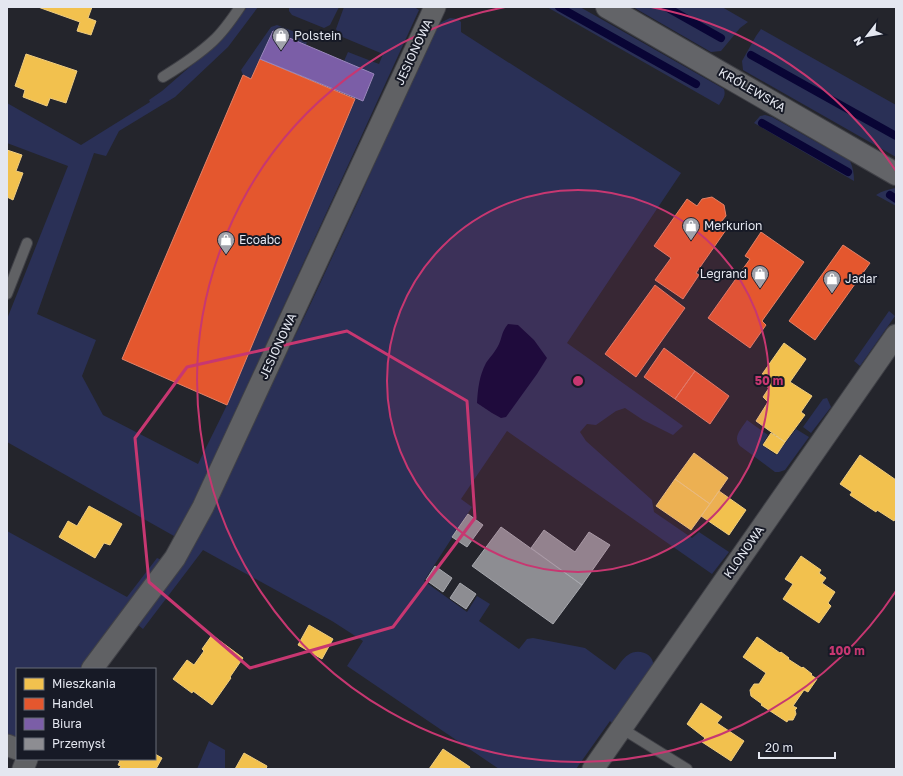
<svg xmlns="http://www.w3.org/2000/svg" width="903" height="776" viewBox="0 0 903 776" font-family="'Golos Text',sans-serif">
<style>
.green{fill:#2a3056}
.water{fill:#090535}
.homes{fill:#f2c14e;stroke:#eecc7f}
.shops{fill:#e4572e;stroke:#e48268}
.offices{fill:#7b5ea7;stroke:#9a87bd}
.industry{fill:#8d8d92;stroke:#a7a8ae}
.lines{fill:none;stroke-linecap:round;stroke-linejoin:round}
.stream{stroke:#090535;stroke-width:8}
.lane-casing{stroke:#404147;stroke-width:12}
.street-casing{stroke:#404147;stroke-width:23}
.secondary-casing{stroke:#404147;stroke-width:24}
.lane{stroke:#606164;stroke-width:10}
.street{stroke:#606164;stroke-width:21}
.secondary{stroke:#636468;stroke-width:22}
.marked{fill:none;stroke:#c73771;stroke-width:3;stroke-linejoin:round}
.ring{fill:none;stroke:#c73771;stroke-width:2}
.labels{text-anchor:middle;stroke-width:4;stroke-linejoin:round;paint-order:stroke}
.poi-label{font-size:12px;fill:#e4e7f0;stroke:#171a26;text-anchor:start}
.street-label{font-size:12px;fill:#e4e7f0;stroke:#171a26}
.centre{fill:#c73771;stroke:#171a26;stroke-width:2}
.ring-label{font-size:12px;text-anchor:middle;font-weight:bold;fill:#c73771;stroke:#171a26;stroke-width:4;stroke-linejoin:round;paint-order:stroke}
</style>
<rect width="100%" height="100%" fill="#24252c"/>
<!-- green -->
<path class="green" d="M 247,7 L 258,7 L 228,47 L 175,97 L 119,131 L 106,156 L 94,153 L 37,314 L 96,340 L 82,376 L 103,415 L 198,464 L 227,405 L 355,99 L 363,101 L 374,75 L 344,61 L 348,52 L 379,64 L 383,54 L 340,36 L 336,29 L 344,7 L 414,7 L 419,10 L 195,500 L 174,536 L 7,442 L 7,319 L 68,166 L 7,143 L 7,103 L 81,145 L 150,102 L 149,100 L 162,91 L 223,38 Z
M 289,7 L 339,7 L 330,25 L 324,28 L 292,15 L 289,11 Z
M 547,7 L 580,7 L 724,89 C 726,96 723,99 719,105 Z
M 633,7 L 722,7 L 748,22 L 740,28 L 721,51 L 711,52 Z
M 450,18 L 458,19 L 461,22 L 461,32 L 681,173 L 567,343 L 683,426 L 673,435 L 643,420 L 625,408 L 616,411 L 596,425 L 587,424 L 580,432 L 586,441 L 652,500 L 654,512 L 692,538 L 699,532 L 729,552 L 712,574 L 507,431 L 461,499 L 472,507 L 424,581 L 467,612 L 477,596 L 490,604 L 479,621 L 519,649 L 527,639 L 533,638 L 580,647 L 585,648 L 615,670 C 619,665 623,658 628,655 C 638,647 656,654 653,668 L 613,724 L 610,721 L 576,769 L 499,769 L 347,666 L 363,641 L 332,621 L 203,550 L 143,629 L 138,625 L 210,511 L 312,301 L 360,197 L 436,22 L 440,23 Z
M 277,25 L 308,37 L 306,45 L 273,31 L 251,79 L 243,75 L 241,70 L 271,27 Z
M 761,29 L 896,105 L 896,157 L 743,70 L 742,61 L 756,36 Z
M 765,115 L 772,117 L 850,161 C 853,167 854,174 854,181 L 754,123 L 760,116 Z
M 896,188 L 896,206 L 876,195 C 882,191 889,189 896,188 Z
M 889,311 L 895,316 L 860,366 L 854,361 Z
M 827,398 L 831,407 L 811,433 L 803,427 L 823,399 Z
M 747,420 L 768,435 L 762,445 L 776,455 L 796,429 L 809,437 L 785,470 L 779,472 L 775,472 L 740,446 C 732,437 742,428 747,420 Z
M 7,531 L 127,597 L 157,558 L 164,561 L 82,669 L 17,669 L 17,741 L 7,739 Z
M 209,741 L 225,750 L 225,769 L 197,769 Z"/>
<!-- water -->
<path class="water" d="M 508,324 L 518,325 L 534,340 L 547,358 L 537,374 L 506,417 L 501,418 L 492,413 L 477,403 C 478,388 479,377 486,363 C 490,357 496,351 499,344 C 503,335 501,333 508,324 Z"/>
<!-- homes -->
<path class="homes" d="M 38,7 L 92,7 L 88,18 L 96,21 L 91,35 L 77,31 L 80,22 Z
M 26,54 L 77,71 L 66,103 L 50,98 L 47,106 L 23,97 L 25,90 L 15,86 Z
M 7,150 L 22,155 L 16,171 L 23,173 L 13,200 L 7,197 Z
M 784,343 L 806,359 L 790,382 L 812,396 L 801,412 L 805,415 L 785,442 L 756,421 L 768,402 L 763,397 L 769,388 L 758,380 Z
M 771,433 L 785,442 L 777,454 L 763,445 Z
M 694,453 L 728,478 L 710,504 L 675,479 Z
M 860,455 L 896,480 L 896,517 L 894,521 L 877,510 L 876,512 L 850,495 L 852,492 L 840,484 Z
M 675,479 L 710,504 L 691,530 L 656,506 Z
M 719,491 L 746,510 L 729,535 L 701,516 Z
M 89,506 L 122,524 L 110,545 L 104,543 L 95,558 L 59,537 L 68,521 L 77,526 Z
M 801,556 L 821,570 L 819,573 L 826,578 L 822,583 L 835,592 L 828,603 L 831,606 L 819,623 L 783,599 L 793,584 L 785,579 Z
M 309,625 L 333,639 L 322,659 L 298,645 Z
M 212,635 L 243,658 L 230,677 L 231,678 L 212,705 L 193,691 L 192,693 L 173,679 L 187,660 L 194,665 L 204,651 L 202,649 Z
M 757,637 L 780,653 L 781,652 L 789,658 L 788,659 L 802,668 L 803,667 L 812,674 L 811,675 L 817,679 L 808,692 L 804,690 L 793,706 L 797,708 L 795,710 L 796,714 L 793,720 L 788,720 L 787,722 L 761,705 L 762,704 L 751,696 L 750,690 L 754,684 L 759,684 L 766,673 L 743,657 Z
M 701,703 L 722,717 L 717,723 L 744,741 L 731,761 L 702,742 L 705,738 L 687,724 Z
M 443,749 L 470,767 L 469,769 L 429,769 Z
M 244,753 L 267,766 L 266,769 L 235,769 Z
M 155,754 L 162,758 L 156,769 L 119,769 L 121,766 L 118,765 L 120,761 L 118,760 L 119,759 L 155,759 Z"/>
<!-- shops -->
<path class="shops" d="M 260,59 L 355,99 L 227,405 L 122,359 L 243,75 L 251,79 Z
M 712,197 L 724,205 L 726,216 L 721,222 L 728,227 L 696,273 L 699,275 L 683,299 L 655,280 L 671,258 L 654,246 L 687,199 L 697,206 L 702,199 Z
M 761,232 L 804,262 L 762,321 L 766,325 L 750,348 L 708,318 L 750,259 L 745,256 Z
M 843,245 L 870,263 L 815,340 L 789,321 Z
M 655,285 L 685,308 L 636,377 L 605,354 Z
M 664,348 L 695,371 L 675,399 L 644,377 Z
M 695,371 L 729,396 L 710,424 L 675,399 Z"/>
<!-- offices -->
<path class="offices" d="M 273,31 L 374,74 L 363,101 L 260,59 Z"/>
<!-- industry -->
<path class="industry" d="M 468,514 L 483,525 L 467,547 L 452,537 Z
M 501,527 L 582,585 L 553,624 L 472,566 Z
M 544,530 L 575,552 L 589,532 L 610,545 L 582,585 L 531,548 Z
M 435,566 L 452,578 L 443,592 L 426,580 Z
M 460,583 L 476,594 L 466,609 L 450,598 Z"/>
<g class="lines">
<!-- stream -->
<path class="stream" d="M 559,7 L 696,84
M 666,7 L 721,38
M 751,55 L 896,136
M 762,123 L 848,172
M 890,195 L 896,199"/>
<defs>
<path id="lane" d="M 163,77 C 181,66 198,55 213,41 C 224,31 232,19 240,7
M 7,294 L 27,243
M 621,728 L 687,769"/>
<path id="street" d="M 92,669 L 175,558 L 203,507 L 435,7
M 7,745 L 17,749
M 23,769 L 27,759
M 593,769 L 896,335"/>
<path id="secondary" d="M 607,7 L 896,174"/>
</defs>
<!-- lane casing -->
<use href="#lane" class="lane-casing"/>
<!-- street casing -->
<use href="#street" class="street-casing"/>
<!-- secondary casing -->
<use href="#secondary" class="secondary-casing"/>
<!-- lane -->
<use href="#lane" class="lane"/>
<!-- street -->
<use href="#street" class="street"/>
<!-- secondary -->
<use href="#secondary" class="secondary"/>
</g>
<!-- marked area -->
<path class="marked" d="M 347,331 L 467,401 L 475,518 L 393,627 L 250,668 L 149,582 L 135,438 L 187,367 Z"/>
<!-- distance rings -->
<circle cx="578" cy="381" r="191" fill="#c73771" fill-opacity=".12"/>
<g class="ring">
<circle cx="578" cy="381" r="191"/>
<path d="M896 591A381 381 0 1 1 505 7M651 7A381 381 0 0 1 896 171"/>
</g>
<!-- icons -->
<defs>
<symbol id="shop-pin" viewBox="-11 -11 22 30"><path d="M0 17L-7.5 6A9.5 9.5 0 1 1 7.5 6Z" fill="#a1a3ab" stroke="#171a26"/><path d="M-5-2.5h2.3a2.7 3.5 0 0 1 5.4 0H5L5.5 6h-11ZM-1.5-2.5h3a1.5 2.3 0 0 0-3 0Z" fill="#fff"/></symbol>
</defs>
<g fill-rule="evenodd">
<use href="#shop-pin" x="271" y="26" width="20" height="27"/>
<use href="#shop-pin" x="681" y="216" width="20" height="27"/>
<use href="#shop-pin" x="216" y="230" width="20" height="27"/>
<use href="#shop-pin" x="750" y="264" width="20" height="27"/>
<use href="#shop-pin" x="822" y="269" width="20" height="27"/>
</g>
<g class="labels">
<!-- poi labels -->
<g class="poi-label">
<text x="294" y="40">Polstein</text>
<text x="704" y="230">Merkurion</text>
<text x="239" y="244">Ecoabc</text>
<text x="747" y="278" text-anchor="end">Legrand</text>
<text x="845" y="283">Jadar</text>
</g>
<!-- street labels -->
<g class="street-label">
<text transform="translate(414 52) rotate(-65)" y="4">JESIONOWA</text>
<text transform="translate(752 90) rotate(30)" y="4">KRÓLEWSKA</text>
<text transform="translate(278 346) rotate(-65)" y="4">JESIONOWA</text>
<text transform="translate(744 552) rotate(-55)" y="4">KLONOWA</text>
</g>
</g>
<circle cx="578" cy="381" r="6" class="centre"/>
<g class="ring-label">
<text x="769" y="385">50 m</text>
<text x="847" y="655">100 m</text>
</g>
<!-- border -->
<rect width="903" height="776" fill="none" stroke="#e4e7f0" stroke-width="16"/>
<!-- legend -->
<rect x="16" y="668" width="140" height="92" fill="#171a26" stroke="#696c77"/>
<rect x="24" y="678" width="20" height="12" fill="#f2c14e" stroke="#696c77"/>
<text x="52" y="688" font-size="12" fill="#e4e7f0">Mieszkania</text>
<rect x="24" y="698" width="20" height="12" fill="#e4572e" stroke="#696c77"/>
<text x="52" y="708" font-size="12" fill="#e4e7f0">Handel</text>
<rect x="24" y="718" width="20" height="12" fill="#7b5ea7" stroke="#696c77"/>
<text x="52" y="728" font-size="12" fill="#e4e7f0">Biura</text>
<rect x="24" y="738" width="20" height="12" fill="#8d8d92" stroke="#696c77"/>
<text x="52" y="748" font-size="12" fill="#e4e7f0">Przemysł</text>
<!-- north arrow -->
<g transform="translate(867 36) rotate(239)" stroke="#171a26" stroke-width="3" paint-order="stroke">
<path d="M0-3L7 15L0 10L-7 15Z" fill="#e4e7f0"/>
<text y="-6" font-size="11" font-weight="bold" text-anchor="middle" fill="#e4e7f0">N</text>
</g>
<!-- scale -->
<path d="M759 752v6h76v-6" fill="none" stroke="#e4e7f0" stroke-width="2"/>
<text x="765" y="752" font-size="12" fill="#e4e7f0" stroke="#171a26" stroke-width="3" paint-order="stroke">20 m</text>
</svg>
